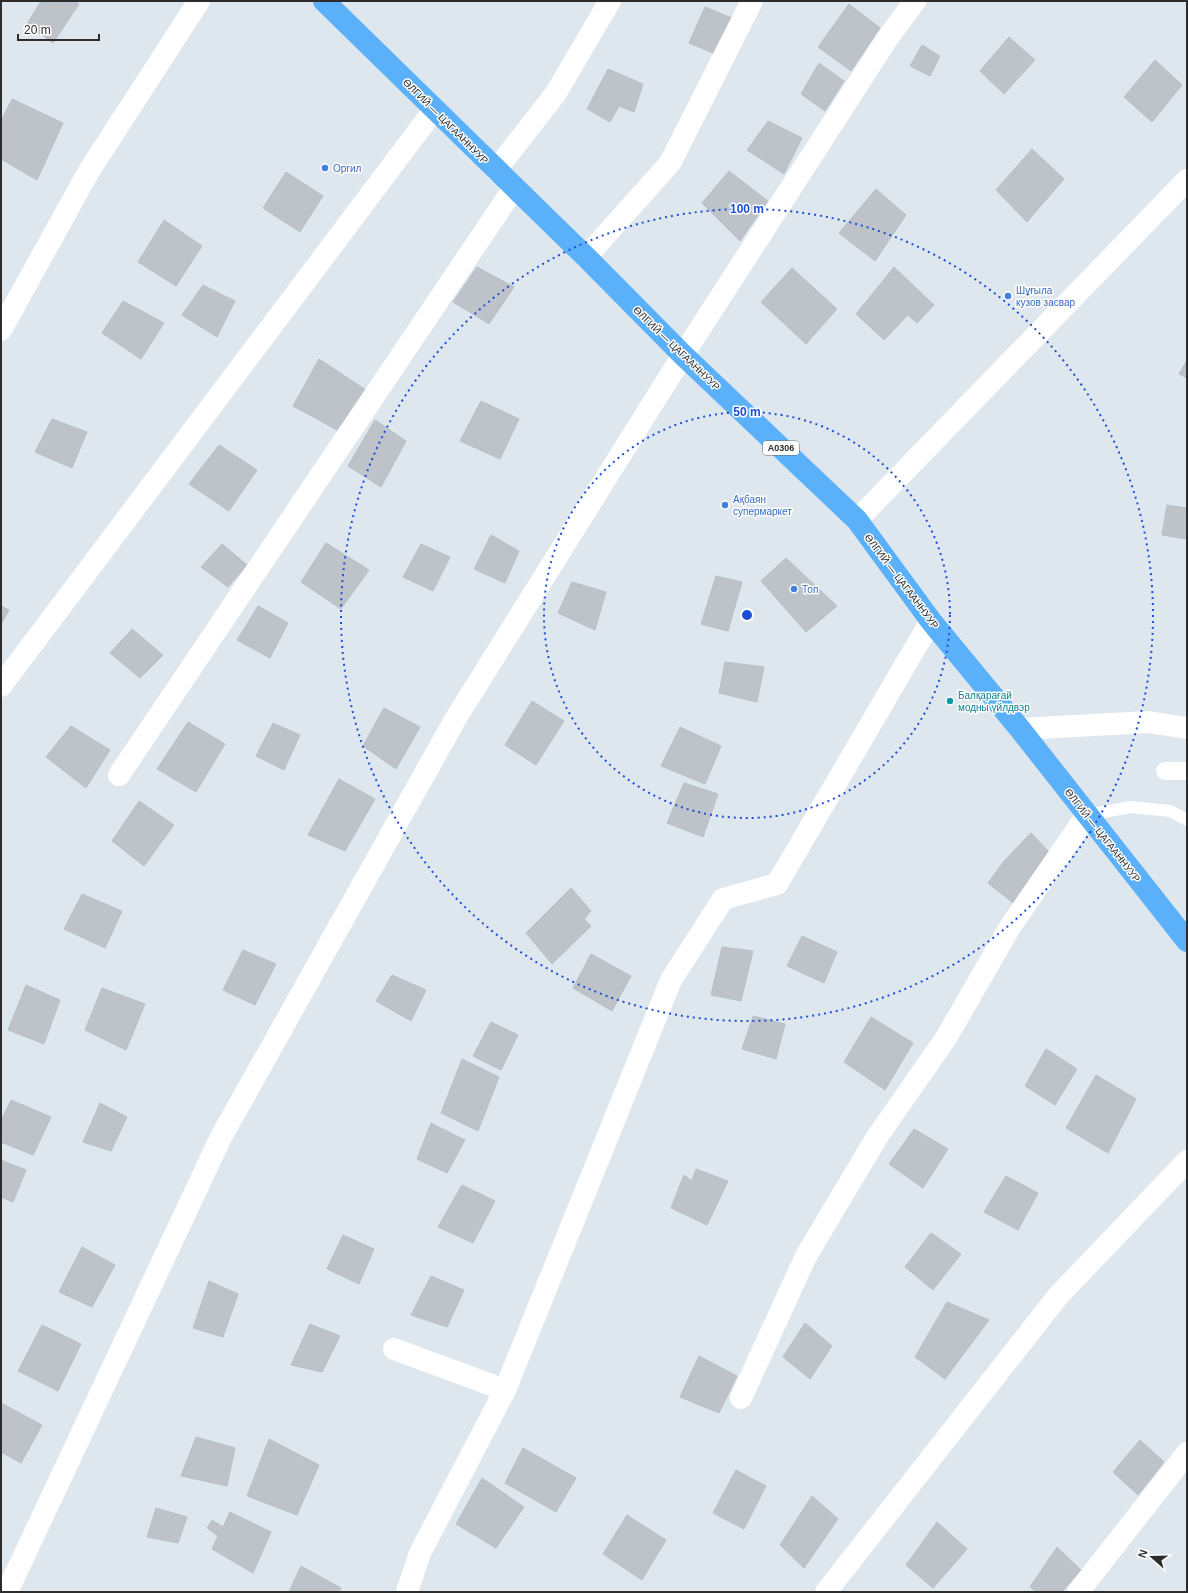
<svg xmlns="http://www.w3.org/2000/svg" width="1188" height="1593" viewBox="0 0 1188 1593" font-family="Helvetica,sans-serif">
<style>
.building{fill:#bdc3c9;stroke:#b7c0c9}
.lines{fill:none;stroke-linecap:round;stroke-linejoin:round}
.service{stroke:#fff;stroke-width:12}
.pedestrian{stroke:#fff;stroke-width:18}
.minor{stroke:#fff;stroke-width:22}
.tertiary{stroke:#fff;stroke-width:22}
.trunk{stroke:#5ab1fa;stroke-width:22}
.ring{fill:none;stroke:#1d4ed8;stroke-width:2;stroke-dasharray:2 4}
.shop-dot{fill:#3f7fe0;stroke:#fff;stroke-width:1.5}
.culture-dot{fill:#0f9aa8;stroke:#fff;stroke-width:1.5}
.labels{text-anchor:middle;stroke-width:3;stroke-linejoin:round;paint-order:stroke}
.shield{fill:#fff;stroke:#6b6b6b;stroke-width:1}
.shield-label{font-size:9px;font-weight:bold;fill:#2c2c2c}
.street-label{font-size:10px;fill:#2c2c2c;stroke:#fff}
.shop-label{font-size:10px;fill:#366cbe;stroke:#fff;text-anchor:start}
.culture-label{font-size:10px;fill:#0d838f;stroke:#fff;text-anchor:start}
.centre{fill:#1d4ed8;stroke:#fff;stroke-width:2}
.ring-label{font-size:12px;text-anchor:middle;font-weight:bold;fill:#1d4ed8;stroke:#fff;stroke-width:3;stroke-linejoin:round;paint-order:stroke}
</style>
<rect width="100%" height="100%" fill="#dee7ee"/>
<!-- building -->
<path class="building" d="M 41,1 L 74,1 L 79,4 L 53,43 L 27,24 Z
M 849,4 L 880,28 L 851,71 L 818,47 Z
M 705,7 L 734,19 L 718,55 L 689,43 Z
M 1009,37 L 1035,60 L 1004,94 L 980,71 Z
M 922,45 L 940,56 L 930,76 L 910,66 Z
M 1155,60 L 1182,85 L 1152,122 L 1124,97 Z
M 819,63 L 844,81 L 825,111 L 801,94 Z
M 608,69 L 643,84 L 634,112 L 619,106 L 610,122 L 587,109 Z
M 12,99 L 63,123 L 37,180 L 1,159 L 1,121 Z
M 768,121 L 802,138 L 784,174 L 747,150 Z
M 1032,149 L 1064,179 L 1027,222 L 996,190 Z
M 729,171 L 768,201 L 740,241 L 702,203 Z
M 286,172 L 323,196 L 300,232 L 263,208 Z
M 876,189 L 906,215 L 875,261 L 839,233 Z
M 164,220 L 202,246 L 176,286 L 138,262 Z
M 477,267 L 514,287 L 489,324 L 453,302 Z
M 894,267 L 934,305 L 917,323 L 908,315 L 884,340 L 856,314 Z
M 792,268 L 837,309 L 806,344 L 761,302 Z
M 203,285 L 235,301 L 217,337 L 182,315 Z
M 123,301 L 164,323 L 141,359 L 102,333 Z
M 319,359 L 366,390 L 341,432 L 293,406 Z
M 1187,360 L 1187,378 L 1179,374 Z
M 481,401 L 519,419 L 500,459 L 460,441 Z
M 52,419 L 87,432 L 72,468 L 35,452 Z
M 375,420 L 406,441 L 381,487 L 348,466 Z
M 219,445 L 257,470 L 229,511 L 189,484 Z
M 1167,505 L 1187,508 L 1187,539 L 1162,535 Z
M 491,535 L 519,551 L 505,583 L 474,569 Z
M 326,543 L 369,570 L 341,609 L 301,582 Z
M 222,544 L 247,565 L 228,587 L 201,567 Z
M 421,544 L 450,557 L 433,591 L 403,577 Z
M 786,558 L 837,606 L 806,632 L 761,581 Z
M 716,576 L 742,582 L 728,631 L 701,624 Z
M 572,582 L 606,592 L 595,630 L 558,613 Z
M 1,606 L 9,610 L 1,625 Z
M 258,606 L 288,623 L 270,658 L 237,640 Z
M 132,629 L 163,655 L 140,678 L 110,653 Z
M 725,662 L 764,667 L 757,702 L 719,693 Z
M 532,701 L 564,721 L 536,765 L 505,745 Z
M 384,708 L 420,727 L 396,769 L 363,746 Z
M 188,722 L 225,744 L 196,792 L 157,769 Z
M 273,723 L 300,735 L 284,770 L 256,756 Z
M 71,726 L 110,750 L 86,788 L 46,757 Z
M 680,727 L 721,746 L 705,784 L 661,766 Z
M 339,779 L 375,799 L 345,851 L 308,835 Z
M 684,783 L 718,794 L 703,837 L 667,823 Z
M 139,801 L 174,825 L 144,866 L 112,841 Z
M 1031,833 L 1053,856 L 1017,906 L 988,883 L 1005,860 Z
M 571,888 L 591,911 L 584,919 L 591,926 L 552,964 L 526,933 Z
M 82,894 L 122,911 L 105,948 L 64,929 Z
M 802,936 L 837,952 L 824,983 L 787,966 Z
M 722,947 L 753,951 L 741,1001 L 711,995 Z
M 243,950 L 276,964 L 255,1005 L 223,990 Z
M 591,954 L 631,976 L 612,1011 L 573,988 Z
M 392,975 L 426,990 L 411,1021 L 376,1001 Z
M 26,985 L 60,1000 L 44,1044 L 8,1030 Z
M 102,988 L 145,1004 L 126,1050 L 85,1030 Z
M 753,1016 L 785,1024 L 776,1059 L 742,1049 Z
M 871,1017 L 913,1043 L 885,1090 L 844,1062 Z
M 491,1022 L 518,1035 L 501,1070 L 473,1056 Z
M 1046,1049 L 1077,1069 L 1055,1105 L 1025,1086 Z
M 462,1059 L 499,1077 L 478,1131 L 441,1113 Z
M 1096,1075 L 1136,1099 L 1108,1153 L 1066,1128 Z
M 11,1100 L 51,1117 L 33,1155 L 1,1142 L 1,1121 Z
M 100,1103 L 127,1117 L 111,1151 L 83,1142 Z
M 431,1123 L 465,1140 L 447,1173 L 417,1159 Z
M 914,1129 L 948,1149 L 923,1188 L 889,1164 Z
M 1,1160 L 26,1170 L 13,1202 L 1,1197 Z
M 696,1169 L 728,1181 L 707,1225 L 671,1208 L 684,1175 L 692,1181 Z
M 1006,1176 L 1038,1193 L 1018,1230 L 984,1212 Z
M 462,1185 L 495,1201 L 473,1243 L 438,1227 Z
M 931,1233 L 961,1254 L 933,1290 L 905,1267 Z
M 343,1235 L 374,1249 L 359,1284 L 327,1269 Z
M 82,1247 L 115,1265 L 92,1307 L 59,1292 Z
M 431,1276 L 464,1290 L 447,1327 L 411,1315 Z
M 209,1281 L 238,1294 L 223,1337 L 193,1328 Z
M 947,1302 L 989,1320 L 945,1379 L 915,1357 Z
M 805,1323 L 832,1346 L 810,1379 L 783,1357 Z
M 310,1324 L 340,1336 L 322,1372 L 291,1365 Z
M 42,1325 L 81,1344 L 58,1391 L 18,1371 Z
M 699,1356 L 737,1376 L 719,1413 L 680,1397 Z
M 1,1403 L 42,1425 L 21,1463 L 1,1452 Z
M 196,1437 L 235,1448 L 227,1486 L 181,1476 Z
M 269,1439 L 319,1465 L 297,1515 L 247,1496 Z
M 1140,1440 L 1164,1462 L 1138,1495 L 1113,1472 Z
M 523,1448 L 576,1478 L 556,1512 L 505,1483 Z
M 736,1470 L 766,1486 L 744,1529 L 713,1513 Z
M 482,1478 L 524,1507 L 496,1548 L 456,1524 Z
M 812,1496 L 838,1519 L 804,1568 L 780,1545 Z
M 156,1508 L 187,1517 L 178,1543 L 147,1537 Z
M 230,1512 L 271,1532 L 253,1573 L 212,1549 L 218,1536 L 207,1528 L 212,1520 L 223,1527 Z
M 627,1515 L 666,1540 L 642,1580 L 603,1554 Z
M 937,1522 L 967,1549 L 933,1588 L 906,1565 Z
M 1057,1547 L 1081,1570 L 1062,1592 L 1037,1592 L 1030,1587 Z
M 301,1566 L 341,1588 L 339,1592 L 289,1592 Z"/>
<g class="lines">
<!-- service -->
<path class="service" d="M 1087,815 L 1131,807 L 1170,811 L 1187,820"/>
<!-- pedestrian -->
<path class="pedestrian" d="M 1165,771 L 1187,771"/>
<!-- minor -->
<path class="minor" d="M 496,170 L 556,93 L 610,1
M 586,257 L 670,163 L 752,1
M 1,330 L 89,171 L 199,1
M 1,686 L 434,110
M 1020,729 L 1148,722 L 1187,728
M 119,775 L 514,188
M 394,1349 L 505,1390
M 741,1398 L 806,1256 L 877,1137 L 946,1038 L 1010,927 L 1087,815
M 7,1592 L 221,1137 L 456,718 L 683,355 L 887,39 L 915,1
M 407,1592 L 420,1553 L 505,1390 L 671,980 L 723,899 L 777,884 L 931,621
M 826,1592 L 1058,1296 L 1187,1161
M 1078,1592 L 1187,1453"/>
<!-- tertiary -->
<path class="tertiary" d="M 857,520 L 1187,180"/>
<!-- trunk -->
<path class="trunk" d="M 324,1 L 586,257 L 683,355 L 857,520 L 931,621 L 1020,729 L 1187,941"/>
</g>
<!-- distance rings -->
<g class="ring">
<circle cx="747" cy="615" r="203"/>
<circle cx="747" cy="615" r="406"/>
</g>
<!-- markers -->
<g class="shop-dot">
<circle cx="325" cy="168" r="4"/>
<circle cx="1008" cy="296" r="4"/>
<circle cx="725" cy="505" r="4"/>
<circle cx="794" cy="589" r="4"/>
</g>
<circle class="culture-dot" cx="950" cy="701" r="4"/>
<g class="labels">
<!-- shield labels -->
<rect class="shield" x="763" y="441" width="36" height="14" rx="3"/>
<g class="shield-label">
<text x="781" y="451">A0306</text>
</g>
<!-- street labels -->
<g class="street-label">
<text transform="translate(446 121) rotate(45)" y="4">ӨЛГИЙ — ЦАГААННУУР</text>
<text transform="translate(677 348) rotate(44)" y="4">ӨЛГИЙ — ЦАГААННУУР</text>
<text transform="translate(902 581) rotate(53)" y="4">ӨЛГИЙ — ЦАГААННУУР</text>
<text transform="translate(1103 835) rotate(52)" y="4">ӨЛГИЙ — ЦАГААННУУР</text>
</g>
<!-- shop labels -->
<g class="shop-label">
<text x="333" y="172">Оргил</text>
<text x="1016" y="294">Шұғыла<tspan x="1016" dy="12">кузов засвар</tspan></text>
<text x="733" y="503">Ақбаян<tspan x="733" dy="12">супермаркет</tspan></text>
<text x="802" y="593">Топ</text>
</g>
<!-- culture labels -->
<g class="culture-label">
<text x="958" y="699">Балқарағай<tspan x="958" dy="12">модны үйлдвэр</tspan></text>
</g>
</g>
<circle cx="747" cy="615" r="6" class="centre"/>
<g class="ring-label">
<text x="747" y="213">100 m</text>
<text x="747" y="416">50 m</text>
</g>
<!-- border -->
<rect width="1188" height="1593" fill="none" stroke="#2c2c2c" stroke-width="4"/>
<!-- north arrow -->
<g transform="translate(1152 1557) rotate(290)" stroke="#ffffff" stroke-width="3" paint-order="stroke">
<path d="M0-3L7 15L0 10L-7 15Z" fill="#2c2c2c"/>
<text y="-6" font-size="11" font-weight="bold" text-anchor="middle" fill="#2c2c2c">N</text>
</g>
<!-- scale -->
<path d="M18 34v6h81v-6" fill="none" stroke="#2c2c2c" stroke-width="2"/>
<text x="24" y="34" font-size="12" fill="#2c2c2c" stroke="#ffffff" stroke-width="3" paint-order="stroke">20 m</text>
</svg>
